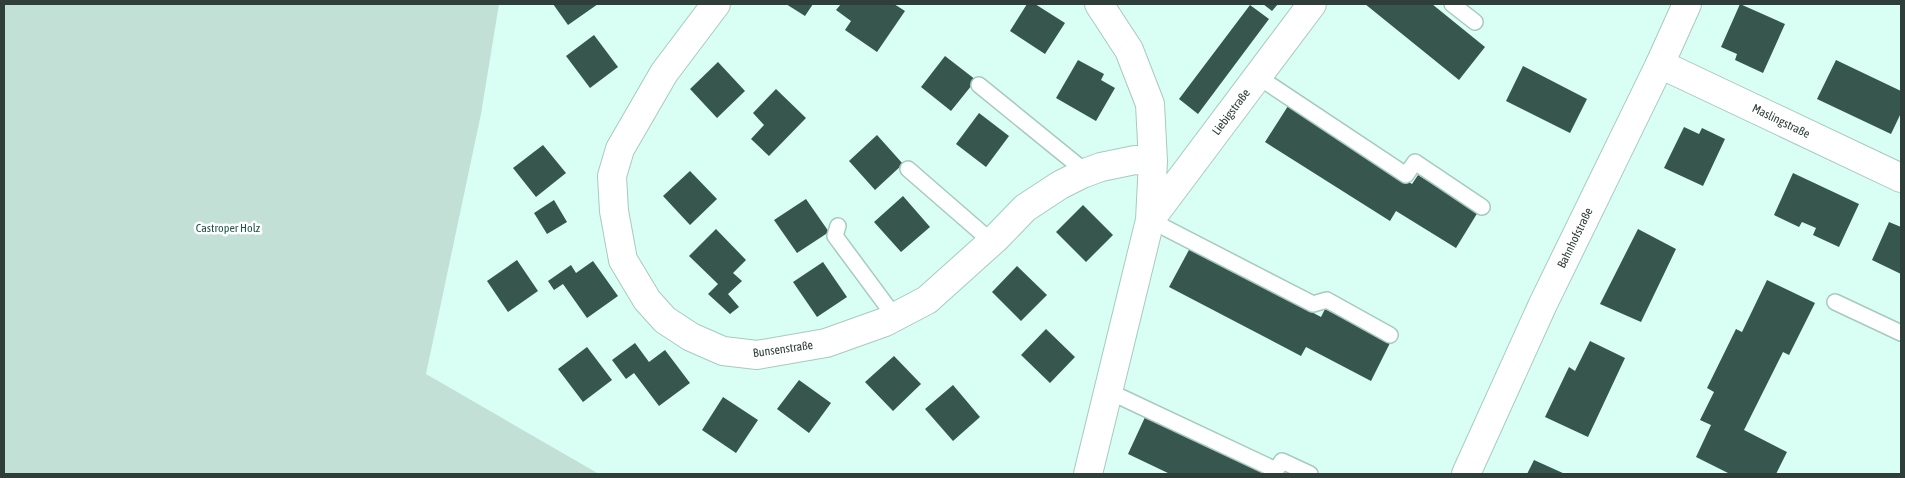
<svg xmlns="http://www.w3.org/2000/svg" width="1905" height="478" viewBox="0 0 1905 478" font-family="'Asap Condensed',sans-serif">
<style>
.green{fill:#c3e0d7}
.building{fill:#37564e}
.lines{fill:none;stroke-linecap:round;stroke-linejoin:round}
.service-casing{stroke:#a7cabf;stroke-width:18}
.minor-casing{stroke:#a7cabf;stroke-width:30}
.secondary-casing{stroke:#a7cabf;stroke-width:30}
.service{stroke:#fff;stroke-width:15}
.minor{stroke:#fff;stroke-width:28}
.secondary{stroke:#fff;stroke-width:28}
.labels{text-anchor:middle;stroke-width:5;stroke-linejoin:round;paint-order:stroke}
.street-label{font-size:12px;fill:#2f3e39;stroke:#fff}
.park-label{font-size:12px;fill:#1d5749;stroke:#fff}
</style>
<rect width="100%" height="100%" fill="#d9fef3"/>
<!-- green -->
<path class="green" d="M 4,4 L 499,4 L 481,114 L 426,374 L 599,474 L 4,474 Z"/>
<!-- building -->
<path class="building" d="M 553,4 L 598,4 L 568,25 Z
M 786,4 L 813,4 L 805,16 Z
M 841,4 L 894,4 L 905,11 L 877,52 L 845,30 L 851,21 L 836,10 Z
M 1027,4 L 1035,4 L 1065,23 L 1045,54 L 1010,31 Z
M 1263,4 L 1278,4 L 1272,11 Z
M 1365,4 L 1432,4 L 1485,47 L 1459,80 Z
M 1740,4 L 1785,24 L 1763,73 L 1735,60 L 1737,54 L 1721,47 Z
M 1250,5 L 1269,19 L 1198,114 L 1179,99 Z
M 594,35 L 618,67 L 590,88 L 566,56 Z
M 945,56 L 976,80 L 951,111 L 921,87 Z
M 1078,60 L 1104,74 L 1101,80 L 1115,88 L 1096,121 L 1056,98 Z
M 1836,60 L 1901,91 L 1901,113 L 1891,134 L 1817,99 Z
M 718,62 L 745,91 L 717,118 L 690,89 Z
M 1523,66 L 1587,99 L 1570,133 L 1506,101 Z
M 776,89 L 806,118 L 769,156 L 751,139 L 764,125 L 753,113 Z
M 1288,106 L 1412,184 L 1418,175 L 1478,212 L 1456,248 L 1396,211 L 1390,221 L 1265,142 Z
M 979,113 L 1009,136 L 986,167 L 956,144 Z
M 1684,127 L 1699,134 L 1702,128 L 1725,139 L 1703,186 L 1664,168 Z
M 877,135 L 903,164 L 875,190 L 849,161 Z
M 543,145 L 566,173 L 536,197 L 513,168 Z
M 690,171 L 717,199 L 690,225 L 663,196 Z
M 1793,173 L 1859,204 L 1839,247 L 1813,235 L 1816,228 L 1802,222 L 1799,227 L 1774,215 Z
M 903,196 L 930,227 L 901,252 L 874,222 Z
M 806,199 L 829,232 L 797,253 L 774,220 Z
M 554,200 L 567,222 L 547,234 L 534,213 Z
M 1083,205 L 1113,235 L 1086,262 L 1056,232 Z
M 1889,222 L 1901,227 L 1901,274 L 1872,260 Z
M 716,229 L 746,260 L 733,273 L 742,281 L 728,294 L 739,307 L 730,314 L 708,294 L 718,284 L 689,256 Z
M 1638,229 L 1676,249 L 1641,322 L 1600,304 Z
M 1190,248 L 1321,317 L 1325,309 L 1390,343 L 1371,381 L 1306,347 L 1301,356 L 1169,287 Z
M 517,260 L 538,291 L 508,312 L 487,281 Z
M 593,261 L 618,296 L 587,318 L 563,284 L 554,290 L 548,281 L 571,265 L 576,273 Z
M 823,262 L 847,297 L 817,317 L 793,282 Z
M 1017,266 L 1047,295 L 1021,321 L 992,292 Z
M 1767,280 L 1815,303 L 1789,355 L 1783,352 L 1744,430 L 1787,452 L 1776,474 L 1730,474 L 1696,457 L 1711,425 L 1700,420 L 1714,392 L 1707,388 L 1736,329 L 1742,332 Z
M 1046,329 L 1075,357 L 1050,383 L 1021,355 Z
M 1590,341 L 1625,358 L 1588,437 L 1545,417 L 1569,367 L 1575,371 Z
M 635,343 L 649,362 L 665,350 L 690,383 L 659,406 L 634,373 L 626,379 L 612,360 Z
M 587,347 L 612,380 L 583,402 L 558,369 Z
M 894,356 L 921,384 L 893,411 L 865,382 Z
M 799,380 L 831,403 L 809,433 L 777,409 Z
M 953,385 L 980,417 L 953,441 L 925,409 Z
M 723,397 L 758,420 L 736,453 L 702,430 Z
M 1146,415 L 1273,474 L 1170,474 L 1128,454 Z
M 1534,460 L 1565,474 L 1527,474 Z"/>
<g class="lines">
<defs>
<path id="service" d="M 1452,4 L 1475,22
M 1257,76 L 1406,175 L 1415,162 L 1482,207
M 979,85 L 1086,172
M 908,169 L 992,242
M 1150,220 L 1313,304 L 1327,300 L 1390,335
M 838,226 L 835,236 L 895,317
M 1835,302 L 1901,333
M 1108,391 L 1276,470 L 1282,461 L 1310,474"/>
<path id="minor" d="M 716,4 L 664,73 L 620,149 L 612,176 L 614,211 L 623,260 L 647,300 L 665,320 L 691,337 L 723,351 L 757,355 L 826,343 L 885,322 L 927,300 L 996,238 L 1025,208 L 1060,185 L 1082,174 L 1101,167 L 1135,160 L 1153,161
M 1660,64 L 1901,178
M 1150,220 L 1312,4
M 1088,474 L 1150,220 L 1153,161 L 1150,104 L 1129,50 L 1099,4"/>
<path id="secondary" d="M 1466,474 L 1543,304 L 1660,64 L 1687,4"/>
</defs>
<!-- service casing -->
<use href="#service" class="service-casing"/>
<!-- minor casing -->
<use href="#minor" class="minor-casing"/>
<!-- secondary casing -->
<use href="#secondary" class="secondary-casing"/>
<!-- service -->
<use href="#service" class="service"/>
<!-- minor -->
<use href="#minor" class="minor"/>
<!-- secondary -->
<use href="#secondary" class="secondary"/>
</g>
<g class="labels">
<!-- street labels -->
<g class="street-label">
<text transform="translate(1231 112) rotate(-53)" y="4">Liebigstraße</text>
<text transform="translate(1781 121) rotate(26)" y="4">Maslingstraße</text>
<text transform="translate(1575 238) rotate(-64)" y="4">Bahnhofstraße</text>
<text transform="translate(783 349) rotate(-8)" y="4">Bunsenstraße</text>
</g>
<!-- park labels -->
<g class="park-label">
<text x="228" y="232">Castroper Holz</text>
</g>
</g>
<!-- border -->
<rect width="1905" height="478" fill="none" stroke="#2f3e39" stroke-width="10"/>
</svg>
